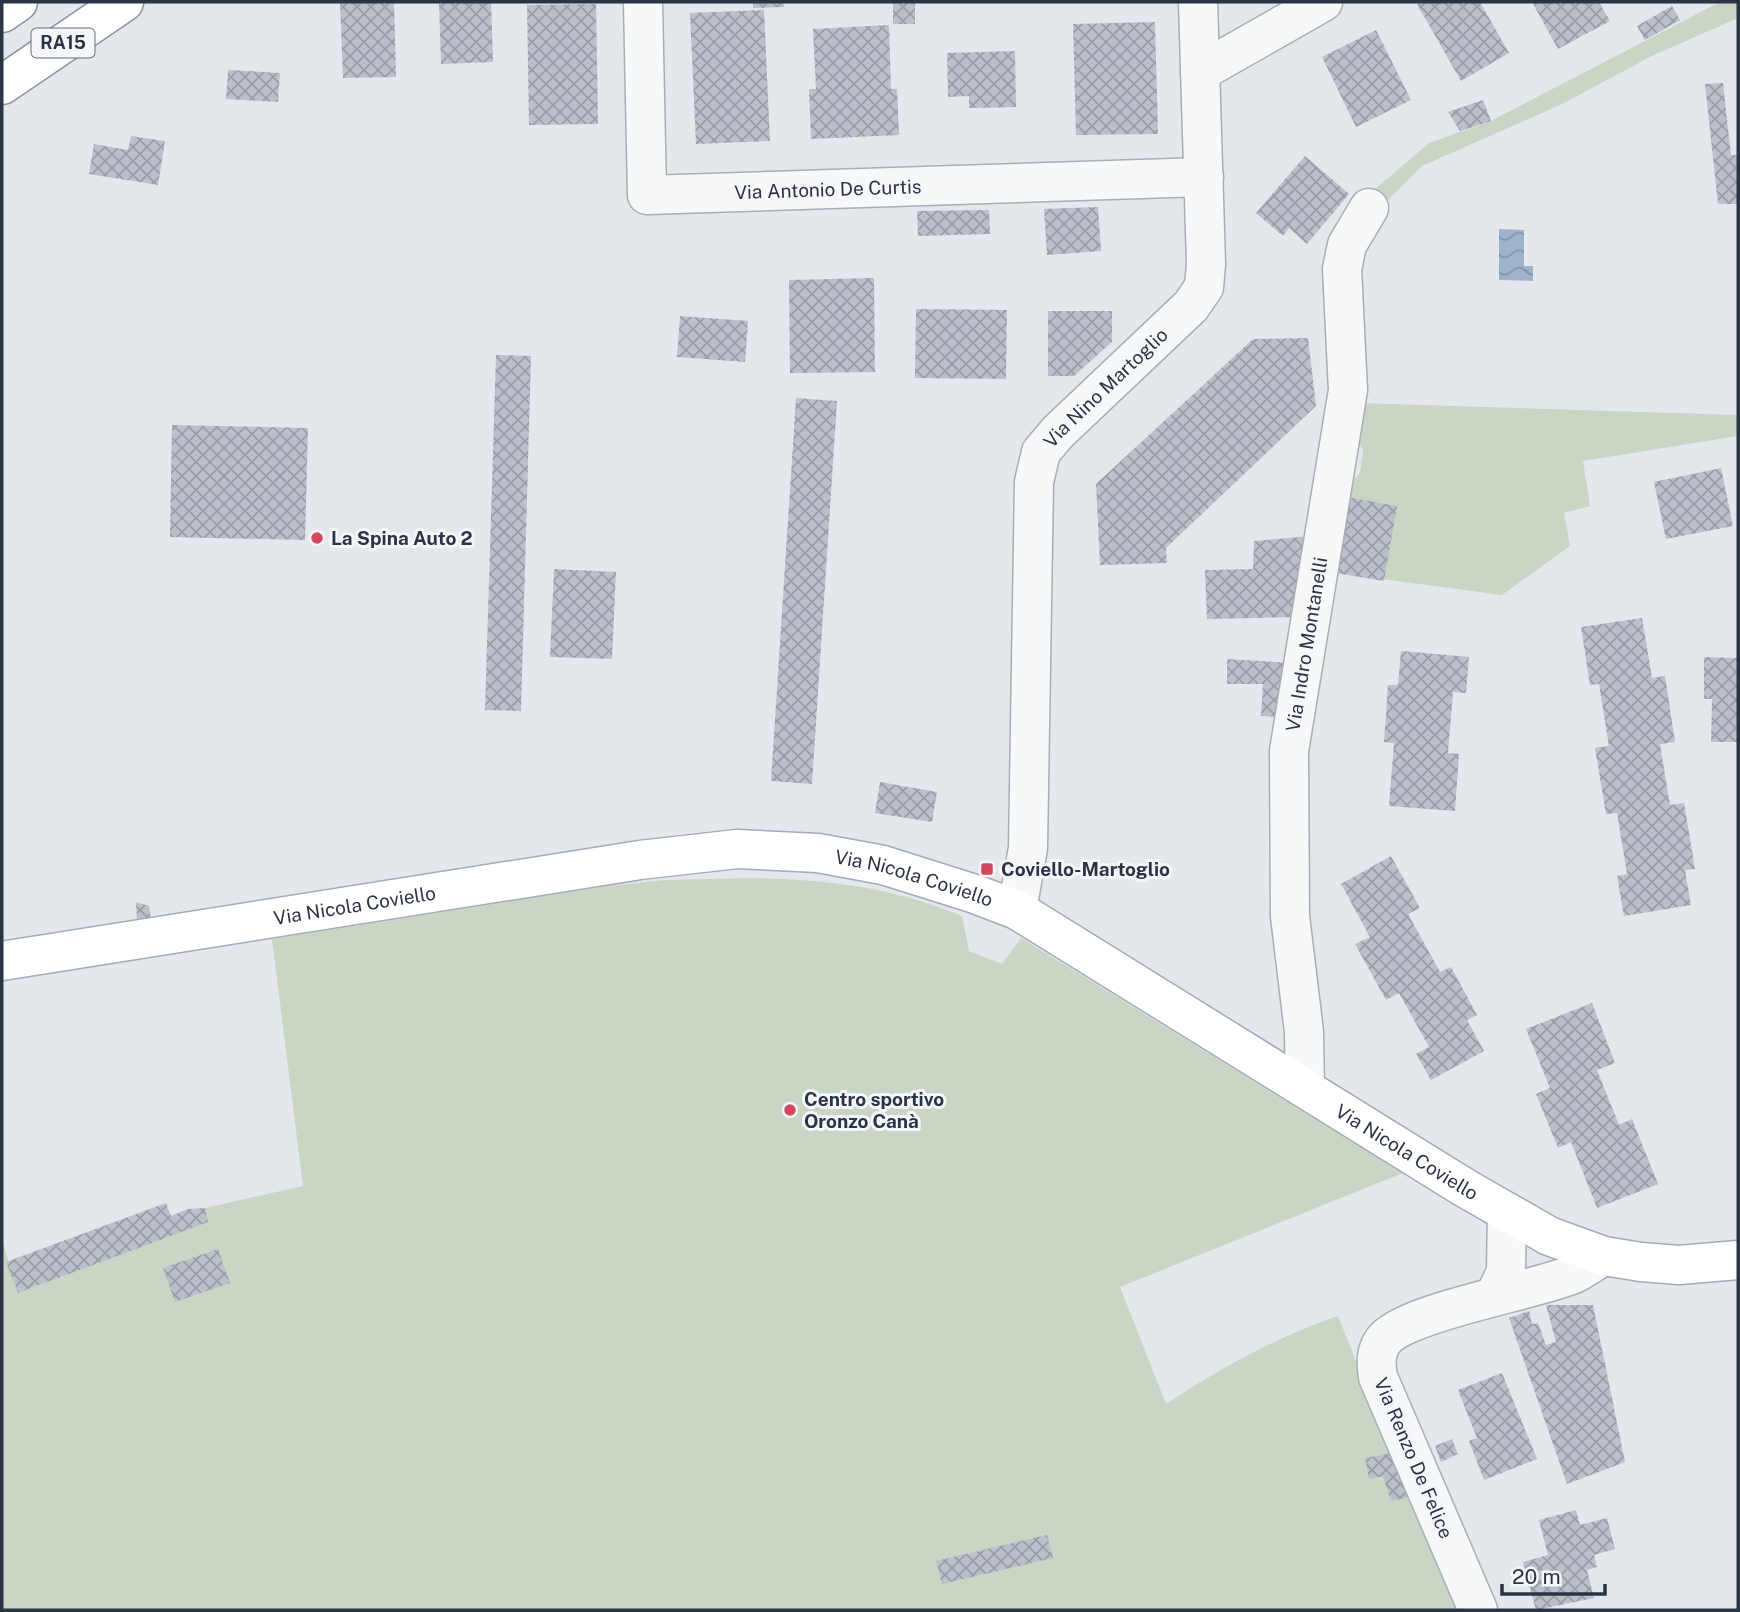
<svg xmlns="http://www.w3.org/2000/svg" width="1740" height="1612" viewBox="0 0 1740 1612" font-family="'Public Sans',sans-serif">
<style>
.green{fill:#c9d6c5}
.water{fill:url(#water-waves)}
.building{fill:url(#building-cross-hatch)}
.lines{fill:none;stroke-linecap:round;stroke-linejoin:round}
.minor-casing{stroke:#a9aeb7;stroke-width:41}
.major-casing{stroke:#a3abb8;stroke-width:41}
.highway-casing{stroke:#8b94a3;stroke-width:41}
.minor{stroke:#f7f8fa;stroke-width:38}
.major{stroke:#fff;stroke-width:38}
.highway{stroke:#fff;stroke-width:38}
.poi-dot{fill:#d1495b;stroke:#f4f6f9;stroke-width:2.5}
.labels{text-anchor:middle;stroke-width:6;stroke-linejoin:round;paint-order:stroke}
.shield{fill:#f4f6f9;stroke:#676e7b;stroke-width:2}
.shield-label{font-size:18px;font-weight:bold;fill:#2b3445}
.street-label{font-size:19px;fill:#2b3445;stroke:#f4f6f9}
.poi-label{font-size:19px;font-weight:bold;fill:#2b3445;stroke:#f4f6f9;text-anchor:start}
</style>
<defs>
<pattern id="water-waves" width="16" height="10" patternUnits="userSpaceOnUse" patternTransform="scale(1.75)"><rect width="16" height="10" fill="#9fb4cc"/><path d="M0 5q4-4 8 0t8 0" fill="none" stroke="#8293a7"/></pattern>
<pattern id="building-cross-hatch" width="8" height="8" patternUnits="userSpaceOnUse" patternTransform="scale(1.75)"><rect width="8" height="8" fill="#bbc0ca"/><path d="M0 0l8 8M0 8l8-8" fill="none" stroke="#989da6"/></pattern>
</defs>
<rect width="100%" height="100%" fill="#e4e7ec"/>
<!-- green -->
<path class="green" d="M 1720,2 L 1738,2 L 1738,18 L 1654,55 L 1560,105 L 1422,166 L 1386,202 L 1374,190 L 1429,143 L 1491,121 Z
M 1359,403 L 1738,415 L 1738,436 L 1583,461 L 1590,506 L 1564,513 L 1570,546 L 1502,595 L 1329,572 L 1345,489 L 1360,473 L 1363,449 L 1354,438 Z
M 750,878 C 829,880 887,886 962,916 L 969,951 L 1002,964 L 1021,938 L 1403,1173 L 1120,1287 L 1166,1404 C 1221,1368 1276,1337 1338,1316 L 1442,1577 L 1467,1610 L 2,1610 L 2,1239 L 18,1293 L 207,1221 L 205,1208 L 303,1186 L 272,939 L 606,886 L 666,880 Z"/>
<!-- water -->
<path class="water" d="M 1499,229 L 1524,230 L 1524,266 L 1533,266 L 1533,281 L 1499,280 Z"/>
<!-- building -->
<path class="building" d="M 340,2 L 394,2 L 396,77 L 343,78 Z
M 439,2 L 491,2 L 493,62 L 441,64 Z
M 753,2 L 784,2 L 784,7 L 753,8 Z
M 893,2 L 915,2 L 915,24 L 893,24 Z
M 1422,2 L 1480,2 L 1509,53 L 1461,81 L 1417,4 Z
M 1532,2 L 1599,2 L 1610,21 L 1558,49 Z
M 596,4 L 598,124 L 529,125 L 527,5 Z
M 1672,6 L 1680,20 L 1645,40 L 1637,26 Z
M 764,10 L 770,141 L 696,144 L 690,13 Z
M 1155,22 L 1158,134 L 1076,135 L 1073,24 Z
M 889,25 L 891,89 L 897,89 L 899,135 L 811,139 L 809,89 L 816,89 L 813,29 Z
M 1376,30 L 1411,100 L 1356,127 L 1322,57 Z
M 1015,51 L 1016,107 L 969,108 L 969,96 L 948,97 L 947,53 Z
M 228,70 L 280,73 L 278,102 L 226,99 Z
M 1723,83 L 1731,155 L 1738,155 L 1738,204 L 1718,204 L 1705,84 Z
M 1483,100 L 1491,121 L 1460,131 L 1448,112 Z
M 131,136 L 165,141 L 158,185 L 89,174 L 94,144 L 128,150 Z
M 1305,156 L 1349,194 L 1307,244 L 1289,228 L 1283,236 L 1256,213 Z
M 1098,207 L 1101,251 L 1047,255 L 1044,209 Z
M 989,210 L 990,234 L 918,236 L 917,211 Z
M 874,278 L 875,372 L 790,373 L 789,280 Z
M 916,309 L 1007,310 L 1006,379 L 915,378 Z
M 1048,311 L 1112,311 L 1112,342 L 1074,376 L 1048,376 Z
M 680,316 L 748,321 L 745,362 L 677,357 Z
M 1308,338 L 1316,406 L 1166,548 L 1167,563 L 1100,565 L 1096,484 L 1253,339 Z
M 496,355 L 531,356 L 521,711 L 485,710 Z
M 796,398 L 837,401 L 812,784 L 771,781 Z
M 172,425 L 308,428 L 305,540 L 170,537 Z
M 1721,468 L 1733,526 L 1666,539 L 1654,482 Z
M 1342,496 L 1397,506 L 1384,581 L 1329,572 Z
M 1311,536 L 1297,617 L 1207,619 L 1205,570 L 1253,569 L 1254,541 Z
M 554,569 L 616,572 L 612,659 L 550,657 Z
M 1642,618 L 1652,678 L 1665,676 L 1675,742 L 1660,744 L 1670,805 L 1684,803 L 1695,869 L 1685,870 L 1691,905 L 1624,916 L 1617,876 L 1627,874 L 1617,813 L 1606,814 L 1595,748 L 1609,746 L 1599,684 L 1590,685 L 1581,627 Z
M 1401,651 L 1469,657 L 1466,693 L 1453,692 L 1448,753 L 1459,754 L 1455,811 L 1389,806 L 1394,743 L 1384,742 L 1388,685 L 1398,685 Z
M 1704,657 L 1738,658 L 1738,742 L 1711,742 L 1712,699 L 1704,699 Z
M 1227,659 L 1291,663 L 1280,717 L 1261,716 L 1263,684 L 1227,684 Z
M 880,782 L 937,792 L 932,822 L 875,813 Z
M 1391,856 L 1420,908 L 1408,914 L 1440,972 L 1451,967 L 1477,1015 L 1467,1020 L 1484,1051 L 1431,1080 L 1416,1054 L 1429,1047 L 1399,993 L 1386,1000 L 1355,944 L 1370,937 L 1341,884 Z
M 136,902 L 149,906 L 151,918 L 137,920 Z
M 1592,1003 L 1615,1063 L 1597,1070 L 1619,1125 L 1632,1119 L 1658,1184 L 1597,1208 L 1571,1142 L 1558,1148 L 1536,1094 L 1550,1088 L 1526,1029 Z
M 166,1203 L 171,1216 L 188,1209 L 205,1208 L 208,1222 L 18,1293 L 6,1262 Z
M 218,1249 L 230,1283 L 175,1302 L 163,1268 Z
M 1546,1305 L 1593,1305 L 1625,1462 L 1567,1484 L 1509,1318 L 1529,1311 L 1532,1324 L 1538,1323 L 1546,1345 L 1556,1342 Z
M 1502,1373 L 1537,1459 L 1484,1480 L 1469,1441 L 1477,1438 L 1458,1390 Z
M 1452,1439 L 1458,1454 L 1441,1462 L 1435,1446 Z
M 1392,1453 L 1410,1497 L 1391,1501 L 1383,1476 L 1369,1479 L 1365,1458 Z
M 1576,1510 L 1580,1525 L 1607,1518 L 1615,1549 L 1594,1555 L 1597,1567 L 1587,1570 L 1594,1598 L 1536,1610 L 1523,1562 L 1548,1555 L 1539,1520 Z
M 1047,1535 L 1053,1558 L 942,1584 L 936,1561 Z"/>
<g class="lines">
<defs>
<g id="minor">
<path id="s1" d="M 643,2 L 647,195 L 1204,177"/>
<path d="M 1200,72 L 1323,2"/>
<path id="s2" d="M 1017,910 L 1028,848 L 1034,482 L 1041,452 L 1058,432 L 1191,306 L 1204,287 L 1206,264 L 1198,2"/>
<path id="s3" d="M 1305,1088 L 1304,1032 L 1290,916 L 1289,751 L 1348,390 L 1342,269 L 1347,245 L 1369,208"/>
<path d="M 1495,1295 L 1506,1272 L 1507,1213"/>
<path d="M 1478,1610 L 1378,1377 C 1376,1364 1375,1353 1383,1341 C 1403,1312 1539,1290 1576,1273 C 1585,1268 1595,1261 1604,1256"/>
</g>
<g id="major">
<path id="s4" d="M 2,961 L 640,860 L 737,849 L 818,853 L 883,865 L 975,894 L 1017,910 L 1465,1188 L 1549,1236 L 1604,1256 L 1641,1262 L 1679,1265 L 1738,1260"/>
</g>
<path id="highway" d="M 2,13 L 18,2
M 2,85 L 124,2"/>
</defs>
<!-- minor casing -->
<use href="#minor" class="minor-casing"/>
<!-- major casing -->
<use href="#major" class="major-casing"/>
<!-- highway casing -->
<use href="#highway" class="highway-casing"/>
<!-- minor -->
<use href="#minor" class="minor"/>
<!-- major -->
<use href="#major" class="major"/>
<!-- highway -->
<use href="#highway" class="highway"/>
</g>
<!-- markers -->
<g class="poi-dot">
<circle cx="317" cy="538" r="7"/>
<rect x="980" y="862" width="14" height="14" rx="3.5"/>
<circle cx="790" cy="1110" r="7"/>
</g>
<g class="labels">
<!-- shield labels -->
<rect class="shield" x="31.5" y="28.5" width="63" height="29" rx="5"/>
<g class="shield-label">
<text x="63" y="49">RA15</text>
</g>
<!-- street labels -->
<g class="street-label">
<text dy="7" stroke="none"><textPath href="#s1" startOffset="374">Via Antonio De Curtis</textPath></text>
<text dy="7" stroke="none"><textPath href="#s2" startOffset="551">Via Nino Martoglio</textPath></text>
<text dy="7" stroke="none"><textPath href="#s3" startOffset="446">Via Indro Montanelli</textPath></text>
<text dy="7" stroke="none"><textPath href="#s4" startOffset="924">Via Nicola Coviello</textPath></text>
<text dy="7" stroke="none"><textPath href="#s4" startOffset="357">Via Nicola Coviello</textPath></text>
<text dy="7" stroke="none"><textPath href="#s4" startOffset="1491">Via Nicola Coviello</textPath></text>
<text transform="translate(1414 1458) rotate(67)" y="7">Via Renzo De Felice</text>
</g>
<!-- poi labels -->
<g class="poi-label">
<text x="331" y="545">La Spina Auto 2</text>
<text x="1001" y="876">Coviello-Martoglio</text>
<text x="804" y="1106">Centro sportivo<tspan x="804" dy="22">Oronzo Canà</tspan></text>
</g>
</g>
<!-- border -->
<rect width="1740" height="1612" fill="none" stroke="#2b3445" stroke-width="7"/>
<!-- scale -->
<path d="M1502 1584v10h103v-10" fill="none" stroke="#2b3445" stroke-width="3.5"/>
<text x="1512" y="1584" font-size="21" fill="#2b3445" stroke="#f4f6f9" stroke-width="5" paint-order="stroke">20 m</text>
</svg>
